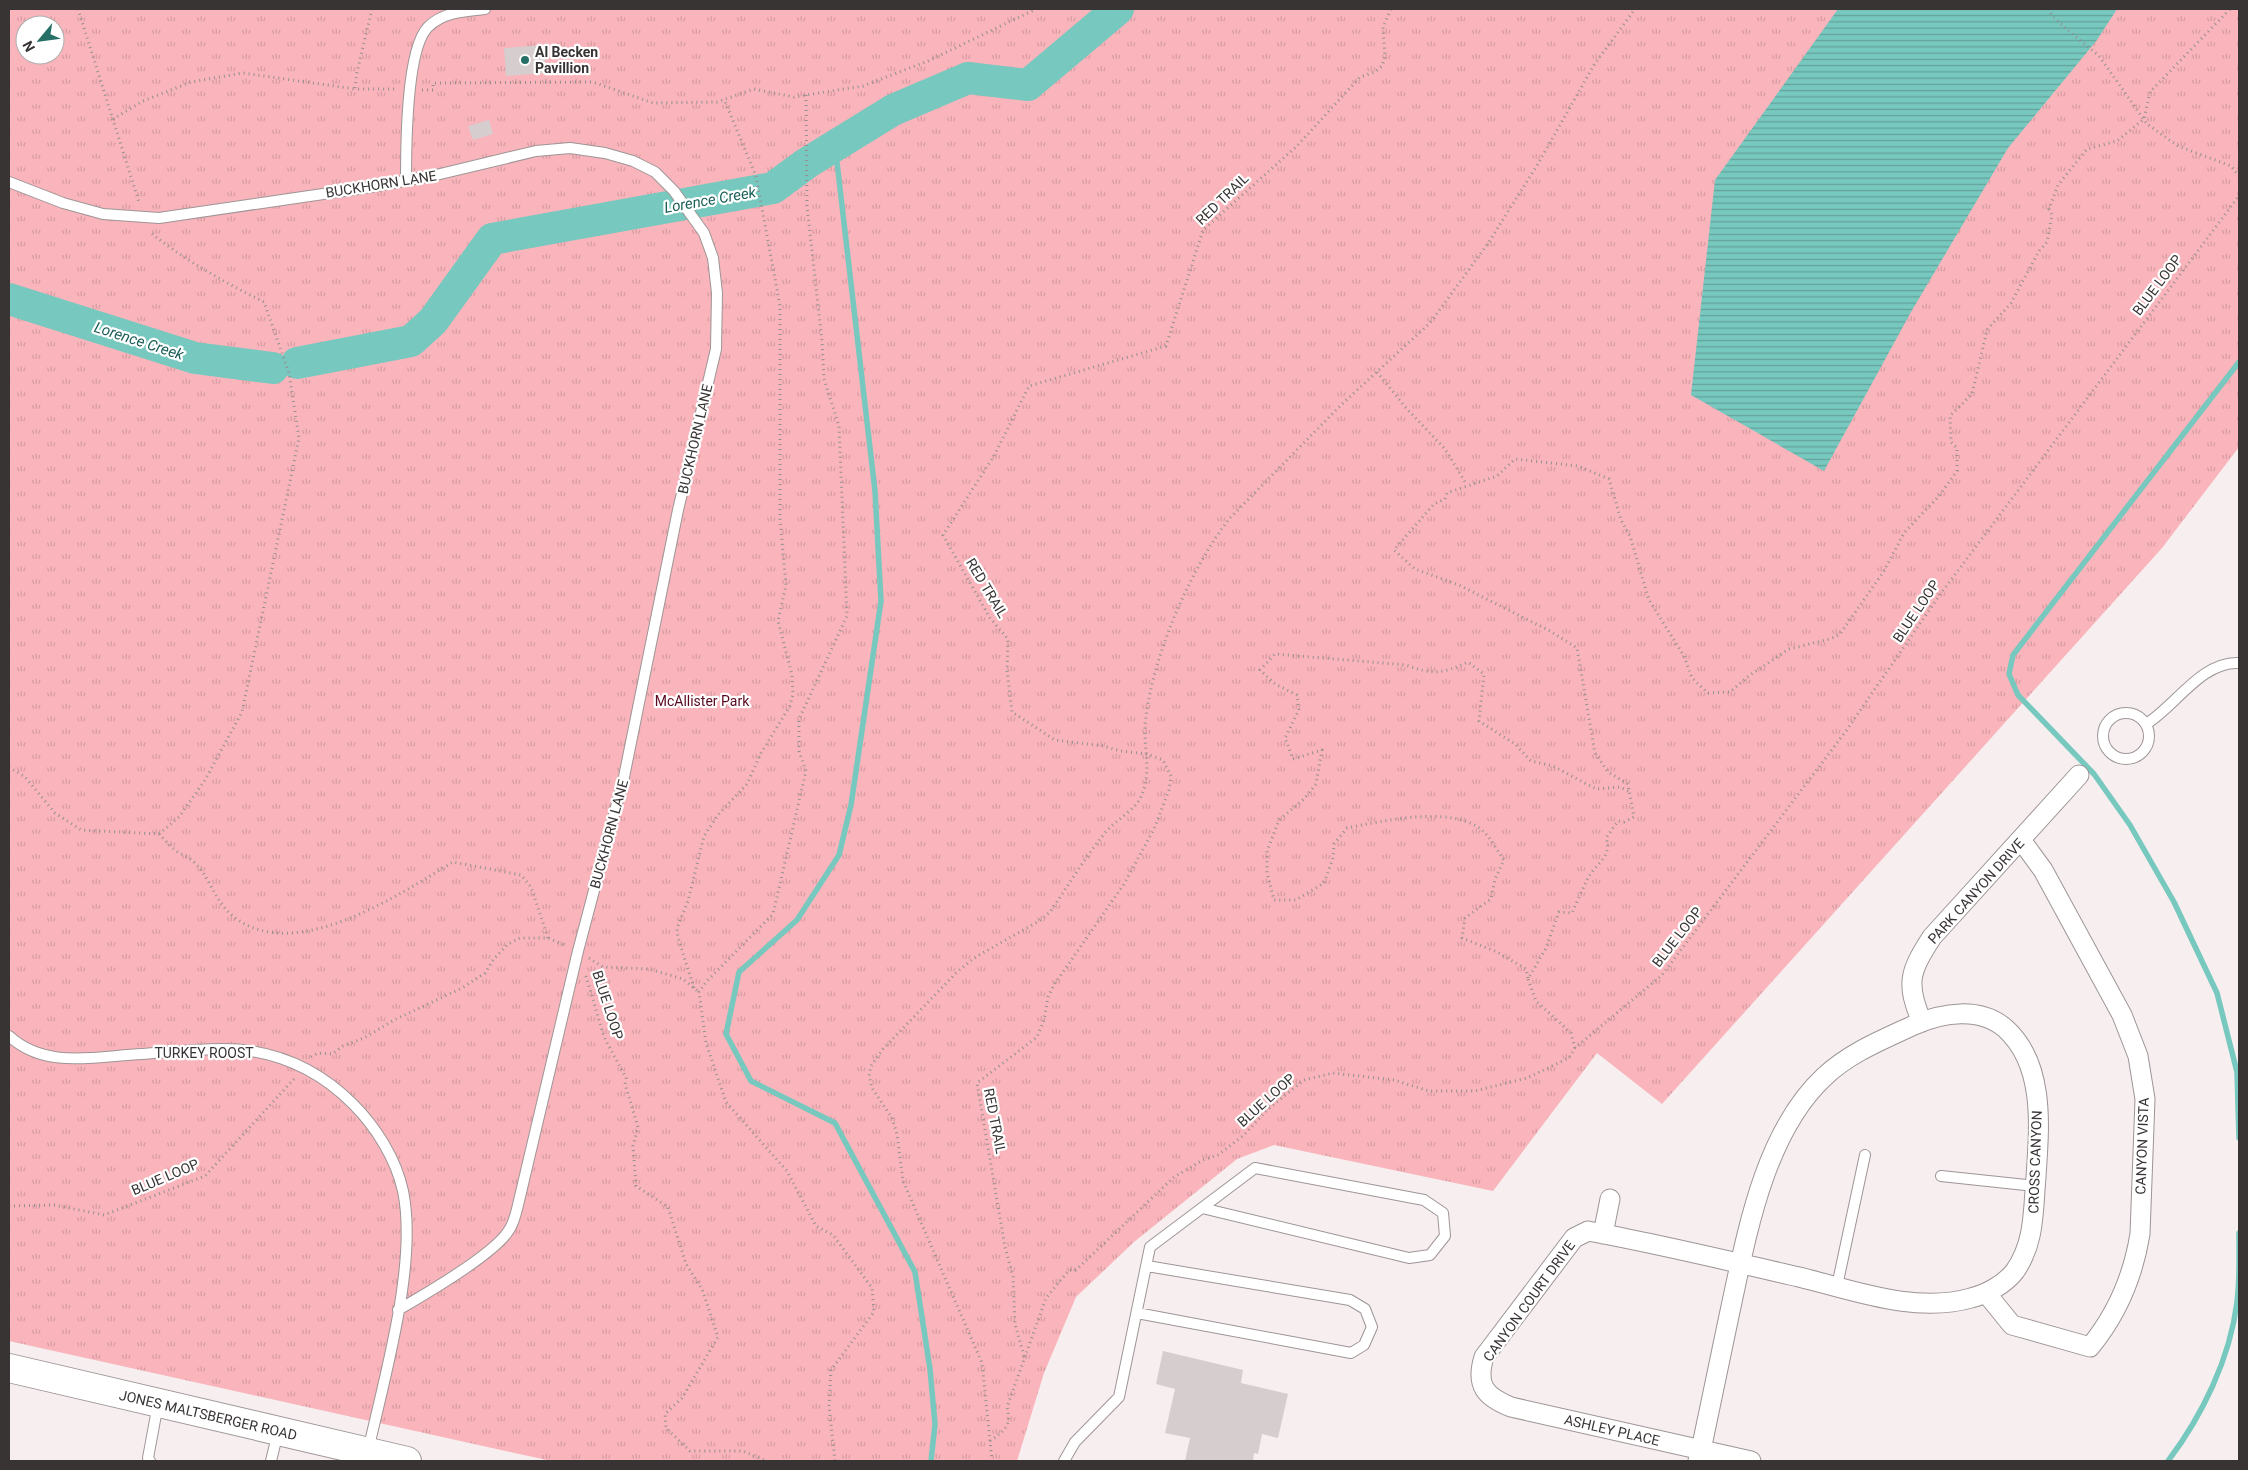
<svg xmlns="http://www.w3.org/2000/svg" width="2248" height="1470" viewBox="0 0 2248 1470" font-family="Roboto,sans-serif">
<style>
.park{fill:url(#park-tufts);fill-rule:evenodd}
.water{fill:url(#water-rules)}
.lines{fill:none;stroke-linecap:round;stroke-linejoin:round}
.stream{stroke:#77c8be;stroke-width:5.5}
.river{stroke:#77c8be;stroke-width:32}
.building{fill:#d6cdce}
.lane-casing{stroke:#9e9596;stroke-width:12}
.street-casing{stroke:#9e9596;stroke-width:21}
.secondary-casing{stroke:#9e9596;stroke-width:30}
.path{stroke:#958f8f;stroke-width:3;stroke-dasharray:1 4;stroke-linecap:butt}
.lane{stroke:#fff;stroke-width:10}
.street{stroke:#fff;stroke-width:19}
.secondary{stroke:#fff;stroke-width:28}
.poi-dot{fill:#266f67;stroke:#fff;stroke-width:2}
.labels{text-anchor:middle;stroke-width:4.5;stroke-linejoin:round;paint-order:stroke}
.poi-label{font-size:14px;font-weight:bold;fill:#383434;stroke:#fff;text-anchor:start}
.street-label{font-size:14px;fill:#383434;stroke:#fff}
.park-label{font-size:14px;fill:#5a0a1f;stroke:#fff}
.water-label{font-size:15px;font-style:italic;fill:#195d56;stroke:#fff}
</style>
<defs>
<pattern id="park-tufts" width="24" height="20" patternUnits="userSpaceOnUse" patternTransform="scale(1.25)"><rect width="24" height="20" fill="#f9b5bb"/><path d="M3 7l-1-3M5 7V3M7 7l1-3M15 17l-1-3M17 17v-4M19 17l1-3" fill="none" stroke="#d69ca1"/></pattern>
<pattern id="water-rules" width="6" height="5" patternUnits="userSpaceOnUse" patternTransform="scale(1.25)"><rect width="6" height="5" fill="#77c8be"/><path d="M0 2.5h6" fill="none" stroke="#63a39b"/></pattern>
</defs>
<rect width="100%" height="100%" fill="#f7eeef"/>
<!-- park -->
<path class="park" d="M 9,9 L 2239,9 L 2239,447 L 2162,548 L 1662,1104 L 1597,1053 L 1493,1191 L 1274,1145 L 1237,1159 L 1134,1242 L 1076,1297 L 1044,1373 L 1017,1461 L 551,1461 L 9,1341 ZM 25,25 L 55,25 L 55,55 L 25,55 Z"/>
<!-- water -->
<path class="water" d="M 1838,9 L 2117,9 L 2097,40 L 2008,148 L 1911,312 L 1824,471 L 1691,395 L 1715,180 Z"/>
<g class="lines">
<!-- stream -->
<path class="stream" d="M 835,145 L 875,491 L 881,601 L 851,805 L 839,855 L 797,920 L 739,972 L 726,1034 L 751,1081 L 835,1123 L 915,1272 L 930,1369 L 935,1424 L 931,1461
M 2239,362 L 2013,655 L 2009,674 L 2018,695 L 2094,774 L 2130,825 L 2174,902 L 2217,993 L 2237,1072 L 2239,1138
M 2168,1461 C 2202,1416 2230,1359 2237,1302 C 2240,1279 2239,1256 2239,1233"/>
<!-- river -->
<path class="river" d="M 9,299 L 195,358 L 273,368
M 297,363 L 411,341 L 433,321 L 492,239 L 773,188 L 807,163 L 893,110 L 968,78 L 1028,85 L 1118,9"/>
</g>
<!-- building -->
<path class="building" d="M 544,45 L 546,73 L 506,76 L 504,48 Z
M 489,120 L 493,134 L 473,140 L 468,126 Z
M 1163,1351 L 1243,1370 L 1241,1383 L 1288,1394 L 1278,1438 L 1262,1434 L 1258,1454 L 1254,1453 L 1253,1461 L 1185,1461 L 1190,1438 L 1165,1433 L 1175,1389 L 1156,1384 Z"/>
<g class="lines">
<defs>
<path id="lane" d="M 406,181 C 406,148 406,49 428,27 C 443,12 465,11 485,9
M 9,182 L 63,203 L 103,214 L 159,218 L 371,187 L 436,175 L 536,151 L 570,148 L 605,153 L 633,161 L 655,172 L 674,191 L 704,233 L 713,258 L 717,293 L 716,349 L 678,510 L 624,777 L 578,951 L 518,1205 C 516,1213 514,1223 509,1230 C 495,1254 424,1295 398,1310
M2103 736a23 23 0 1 1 46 0a23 23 0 1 1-46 0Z
M 2146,724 C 2175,707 2201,661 2239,663
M 9,1036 C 46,1070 97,1056 142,1054 C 173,1052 222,1046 251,1051 C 290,1057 325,1076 353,1104 C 376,1127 396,1159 403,1191 C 418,1264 384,1378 368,1451
M 1941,1176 L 2035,1186
M 1837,1286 L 1865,1155
M 1137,1313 L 1351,1353 L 1364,1345 L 1372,1327 L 1365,1309 L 1350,1300 L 1147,1266
M 150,1461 L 148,1458 L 158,1404
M 271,1461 L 278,1432
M 1064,1461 L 1075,1442 L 1119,1397 L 1150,1247 L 1255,1168 L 1424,1200 L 1443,1213 L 1445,1236 L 1430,1255 L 1409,1258 L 1202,1208"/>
<path id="street" d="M 1922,1022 C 1905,983 1910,971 1932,937 L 2079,775
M 1603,1234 L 1610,1199
M 1986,1293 L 2012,1325 L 2090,1347 C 2118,1313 2133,1277 2140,1234 L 2145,1099 L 2138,1056 L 2122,1015 L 2043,870 L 2021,840
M 1698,1461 L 1701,1450 C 1710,1405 1720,1361 1729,1316 C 1746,1238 1763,1134 1824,1077 C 1849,1053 1882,1040 1914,1025 C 1942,1013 1980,1006 2006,1029 C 2046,1066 2039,1129 2036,1177 C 2033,1211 2035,1242 2015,1271 C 2005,1284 1987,1294 1971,1298 C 1915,1314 1853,1290 1799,1277 C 1729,1261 1659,1244 1588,1231 L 1574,1238 L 1484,1357 C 1475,1386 1486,1397 1511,1407 L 1751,1461"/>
<path id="secondary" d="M 9,1368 L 407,1461"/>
</defs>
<!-- lane casing -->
<use href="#lane" class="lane-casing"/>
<!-- street casing -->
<use href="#street" class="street-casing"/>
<!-- secondary casing -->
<use href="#secondary" class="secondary-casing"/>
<!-- path -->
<path class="path" d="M 78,9 L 139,202
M 372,9 L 357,72 L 355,89 L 396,89
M 2048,9 L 2052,16 L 2070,32 L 2099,56 L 2147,124 L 2178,146 L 2231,166 L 2239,176
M 422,90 L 433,90 L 433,83 L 593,82 L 653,103 L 717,102 L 754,89 L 794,97 L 863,86 L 928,61 L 1036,9
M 806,95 L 807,206 L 822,341 L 824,379 L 839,426 L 847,616 L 799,719 L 799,751 L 806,771 L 773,914 L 706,982 L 699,992 L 706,1043 L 726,1102 L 787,1171 L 816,1226 L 833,1235 L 872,1288 L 874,1312 L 831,1370 L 829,1406 L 835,1461
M 113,119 L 143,101 L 191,82 L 243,73 L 355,89
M 1377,372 L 1407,409 L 1445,449 L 1467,485
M 9,767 L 25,777 L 55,813 L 81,830 L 159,834 L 179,817 L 205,780 L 242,712 L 299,438 L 289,373 L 264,302 C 224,282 184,260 150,232
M 159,834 C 164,839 169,845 175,850 C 181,855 189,857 194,862 C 209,875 214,901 234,917 C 295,965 400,894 453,862 L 521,875 L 531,887 L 548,938
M 589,958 L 603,967 L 649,969 L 683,979 L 699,992
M 586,976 L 604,1037 L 626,1078 L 625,1084 L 638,1127 L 633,1146 L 636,1186 L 668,1207 L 686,1264 L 702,1289 L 718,1337 L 682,1398 L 665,1414 L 666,1428 L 690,1451 L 743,1451 L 766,1461
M 1528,978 L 1526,969 L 1497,952 L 1462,938 L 1465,918 L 1491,899 L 1495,879 L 1504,860 C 1498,852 1493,842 1486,834 C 1458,803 1383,821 1347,828 L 1334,844 L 1333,858 L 1324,883 L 1296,900 L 1274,900 L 1267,873 L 1267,851 L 1279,820 L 1304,799 L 1316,784 L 1322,750 L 1293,759 L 1285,738 L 1299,710 L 1297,695 L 1275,684 L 1260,670 L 1275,654 L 1406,665 C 1432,675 1442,674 1468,662 L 1484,674 L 1479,721 L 1515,744 L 1531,761 L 1553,766 L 1596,789 L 1620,787 L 1630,792
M 694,988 L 678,938 L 677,928 L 688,901 L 704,836 L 718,815 L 747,784 L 761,753 L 790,706 L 793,694 L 792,675 L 778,621 L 786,585 L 780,518 L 780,306 L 756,176 L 724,99
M 1575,1048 L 1571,1033 L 1536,1001 L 1528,979 L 1546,948 L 1559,912 L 1572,913 C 1577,902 1582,890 1587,880 C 1594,864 1613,858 1606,838 L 1618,821 L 1624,822 L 1634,817 L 1628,784 L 1608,772 L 1595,753 L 1577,648 L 1550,631 L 1459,585 L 1415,569 L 1394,550 L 1434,504 L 1445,499 L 1447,493 L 1497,476 L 1515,459 L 1578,466 L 1609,479 L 1621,520 L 1630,536 L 1649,600 L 1684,656 L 1692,678 L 1708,693 L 1730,692 L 1750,675 L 1789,649 L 1830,639 L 1840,634 L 1884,571 L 1904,533 L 1939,496 L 1957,471 L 1957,448 L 1951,442 L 1950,416 L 1972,394 L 1987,330 L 2011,303 L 2039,251 L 2047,242 L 2052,215 L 2049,209 L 2058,185 L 2087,149 L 2117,141 L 2144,119 L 2150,92 L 2230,9
M 311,1057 L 318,1053 L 332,1054 L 343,1046 L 364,1038 L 394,1020 L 462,988 L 485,973 L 493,960 L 508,944 L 520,938 L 548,938 L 567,946
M 9,1206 L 54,1205 L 104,1215 L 205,1176 L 294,1079
M 1024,1356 L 1015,1324 L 1013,1277 L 1005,1247 L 977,1083 L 1037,1037 L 1044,1020 L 1048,997 L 1054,985 L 1124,884 L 1154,829 L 1169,790 L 1171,776 L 1163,760 L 1147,754 L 1121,751 L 1103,746 L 1055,740 L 1012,712 L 1007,670 L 1008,639 L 990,618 L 943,535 L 994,456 L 1029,386 L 1166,346 L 1203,230 L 1297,146 L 1360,77 L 1375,72 L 1382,66 L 1385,57 L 1383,27 L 1391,9
M 990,1441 L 982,1363 L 903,1181 L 897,1134 L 892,1118 L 872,1088 L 869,1076 L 871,1066 L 883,1049 L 957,972 L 974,958 L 1039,921 L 1050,912 C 1068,886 1084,859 1104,834 C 1114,821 1134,811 1141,797 C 1152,772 1144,751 1145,726 C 1150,662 1190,568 1230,518 L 1342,404 L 1430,323 L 1489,242 L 1539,162 L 1594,65 L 1635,9
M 992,1461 L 990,1441 C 1004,1431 1012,1426 1007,1407 L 1046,1298 L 1069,1270 L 1076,1270 L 1174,1177 L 1203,1160 L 1218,1155 L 1244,1135 L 1267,1110 L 1304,1080 L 1333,1073 L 1394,1080 L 1429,1091 L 1475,1091 L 1527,1078 L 1569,1058 L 1575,1048 L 1662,975 L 1846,731 L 1939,596 L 2239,196"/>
<!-- lane -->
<use href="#lane" class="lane"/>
<!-- street -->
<use href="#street" class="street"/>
<!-- secondary -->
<use href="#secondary" class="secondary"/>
</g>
<!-- markers -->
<circle class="poi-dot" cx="525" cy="60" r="5"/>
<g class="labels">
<!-- poi labels -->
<g class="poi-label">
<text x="535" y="57">Al Becken<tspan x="535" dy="16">Pavillion</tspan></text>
</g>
<!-- street labels -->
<g class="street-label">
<text transform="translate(381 184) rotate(-9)" y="5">BUCKHORN LANE</text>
<text transform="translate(1222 199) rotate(-44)" y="5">RED TRAIL</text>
<text transform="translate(2157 285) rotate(-53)" y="5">BLUE LOOP</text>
<text transform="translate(695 439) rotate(-77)" y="5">BUCKHORN LANE</text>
<text transform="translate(987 588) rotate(59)" y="5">RED TRAIL</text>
<text transform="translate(1916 611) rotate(-56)" y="5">BLUE LOOP</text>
<text transform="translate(609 834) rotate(-75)" y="5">BUCKHORN LANE</text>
<text transform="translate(1976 891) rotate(-48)" y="5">PARK CANYON DRIVE</text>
<text transform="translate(1677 937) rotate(-52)" y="5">BLUE LOOP</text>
<text transform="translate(608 1005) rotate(72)" y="5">BLUE LOOP</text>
<text x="204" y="1058">TURKEY ROOST</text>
<text transform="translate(1266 1100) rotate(-42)" y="5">BLUE LOOP</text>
<text transform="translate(995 1121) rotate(79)" y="5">RED TRAIL</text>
<text transform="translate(2142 1146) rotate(-88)" y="5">CANYON VISTA</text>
<text transform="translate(2035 1162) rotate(-88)" y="5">CROSS CANYON</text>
<text transform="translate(165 1177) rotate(-23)" y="5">BLUE LOOP</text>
<text transform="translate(1529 1301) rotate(-54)" y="5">CANYON COURT DRIVE</text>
<text transform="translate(208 1415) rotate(13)" y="5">JONES MALTSBERGER ROAD</text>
<text transform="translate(1612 1430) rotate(13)" y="5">ASHLEY PLACE</text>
</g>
<!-- park labels -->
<g class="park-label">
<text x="702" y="706">McAllister Park</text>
</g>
<!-- water labels -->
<g class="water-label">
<text transform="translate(710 200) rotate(-10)" y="5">Lorence Creek</text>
<text transform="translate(139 341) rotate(18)" y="5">Lorence Creek</text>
</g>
</g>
<!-- border -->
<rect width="2248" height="1470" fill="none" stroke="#383434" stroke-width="20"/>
<!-- north arrow -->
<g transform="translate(40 40) rotate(241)"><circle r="24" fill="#ffffff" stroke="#afaeae"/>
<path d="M0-4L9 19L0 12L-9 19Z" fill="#266f67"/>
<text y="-8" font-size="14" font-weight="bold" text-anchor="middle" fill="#383434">N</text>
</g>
</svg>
